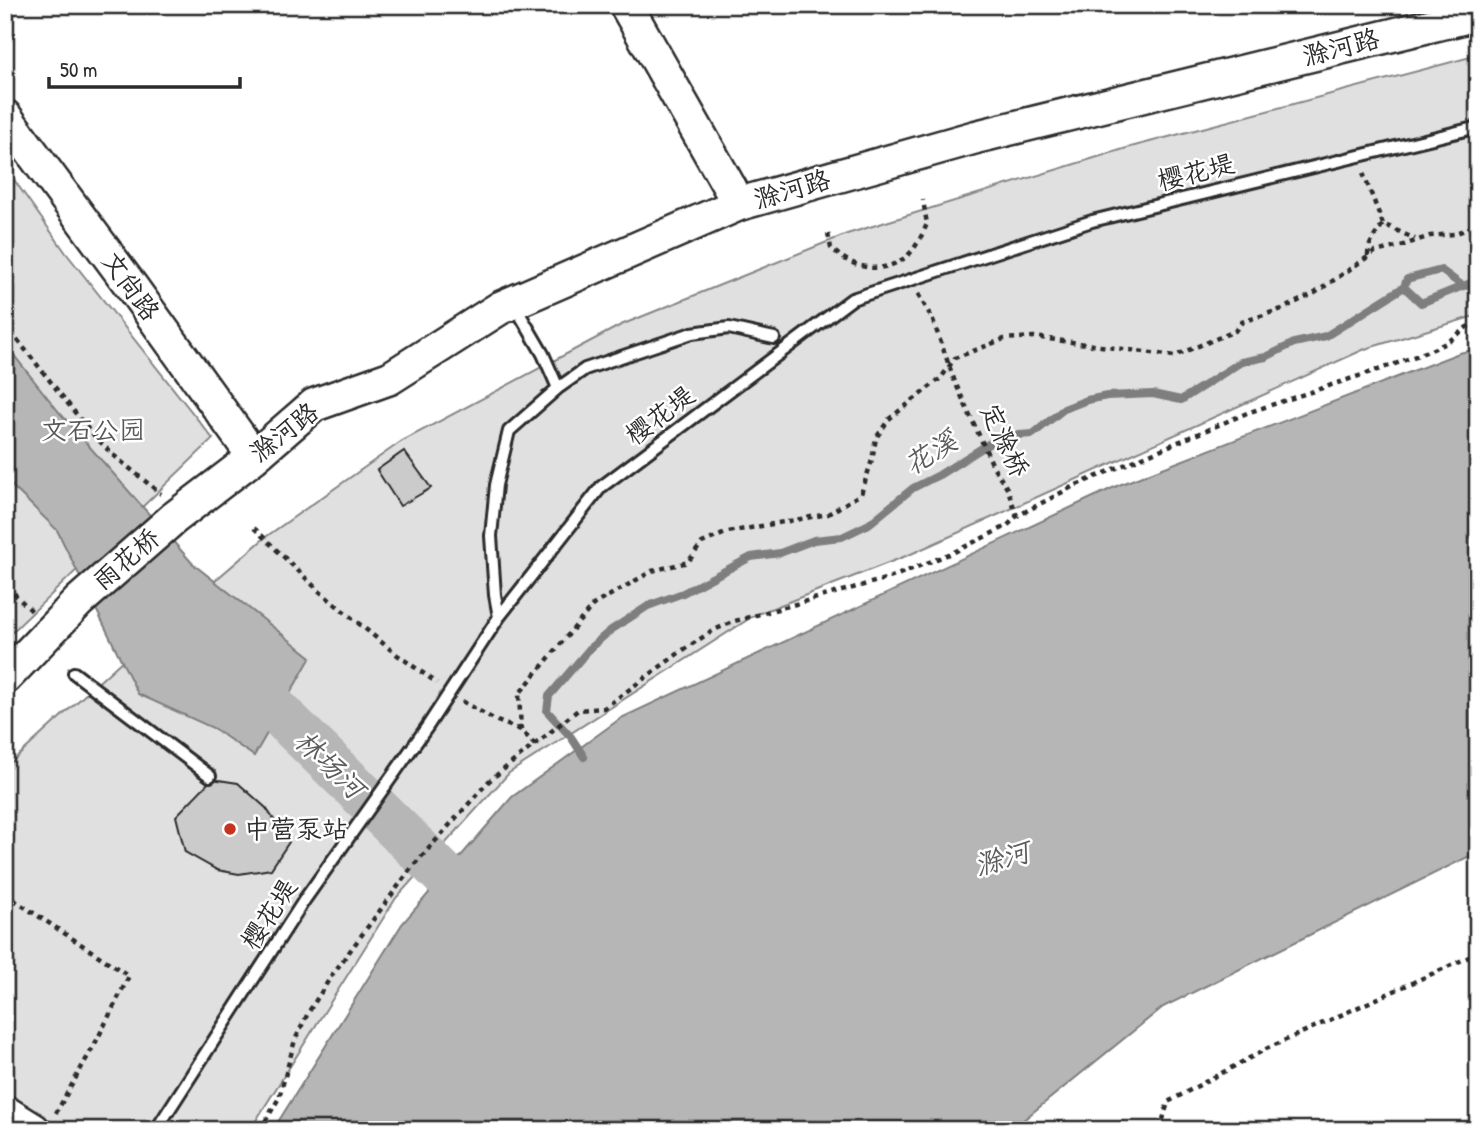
<svg xmlns="http://www.w3.org/2000/svg" width="1483" height="1135" viewBox="0 0 1483 1135" font-family="'Patrick Hand','LXGW WenKai TC',sans-serif">
<style>
.green{fill:#e0e0e0;stroke:#868686;stroke-width:2}
.water{fill:#b6b6b6;stroke:#7e7e7e;stroke-width:2}
.lines{fill:none;stroke-linecap:round;stroke-linejoin:round}
.stream{stroke:#7e7e7e;stroke-width:8}
.river{stroke:#b6b6b6;stroke-width:46}
.building{fill:#cbcbcb;stroke:#2b2b2b;stroke-width:2}
.lane-casing{stroke:#2b2b2b;stroke-width:16}
.secondary-casing{stroke:#2b2b2b;stroke-width:37}
.path{stroke:#2b2b2b;stroke-width:4.5;stroke-dasharray:5 5;stroke-linecap:butt}
.lane{stroke:#fff;stroke-width:10}
.secondary{stroke:#fff;stroke-width:32}
.poi-dot{fill:#c8321e;stroke:#fff;stroke-width:2.5}
.labels{text-anchor:middle;stroke-width:5;stroke-linejoin:round;paint-order:stroke}
.street-label{font-size:26px;fill:#2b2b2b;stroke:#fff}
.park-label{font-size:26px;fill:#585858;stroke:#fff}
.poi-label{font-size:26px;fill:#2b2b2b;stroke:#fff;text-anchor:start}
.water-label{font-size:28px;font-style:italic;fill:#5c5c5c;stroke:#fff}
</style>
<rect width="100%" height="100%" fill="#fff"/>
<filter id="ink" filterUnits="userSpaceOnUse"><feTurbulence type="fractalNoise" baseFrequency=".0143" numOctaves="2"/><feDisplacementMap in="SourceGraphic" scale="14" xChannelSelector="R" yChannelSelector="G"/><feConvolveMatrix kernelMatrix="1 2 1 2 8 2 1 2 1" color-interpolation-filters="sRGB"/></filter>
<g filter="url(#ink)">
<!-- green -->
<path class="green" d="M 1478,55 L 1478,315 L 1365,349 L 911,554 L 755,615 L 509,773 L 396,898 L 250,1130 L 5,1130 L 5,768 L 137,647 L 267,536 L 402,441 L 621,325 L 847,234 L 1127,148 Z
M 5,167 L 66,253 L 213,439 L 5,639 Z"/>
<!-- water -->
<path class="water" d="M 5,344 L 59,412 L 193,564 L 311,657 L 254,756 L 213,728 L 138,694 L 57,530 L 5,479 Z
M 1478,349 L 1478,852 L 1163,1007 L 1011,1130 L 273,1130 L 402,924 L 512,797 L 621,718 L 1119,485 L 1459,353 Z"/>
<g class="lines">
<!-- stream -->
<path class="stream" d="M 1404,287 L 1407,279 L 1441,270 L 1460,284 L 1478,289
M 584,757 L 571,737 L 547,711 L 549,696 L 591,647 L 611,630 L 648,606 L 683,593 L 751,557 L 780,553 L 814,540 L 842,537 L 869,524 L 913,488 L 939,475 L 995,440 L 1006,436 L 1033,434 L 1064,409 L 1087,400 L 1107,396 L 1153,394 L 1181,400 L 1241,362 L 1266,357 L 1294,343 L 1326,336 L 1404,287 L 1421,303 L 1478,280"/>
<!-- river -->
<path class="river" d="M 235,670 L 489,919"/>
</g>
<!-- building -->
<path class="building" d="M 404,451 L 431,488 L 400,506 L 377,470 Z
M 212,779 L 238,783 L 266,808 L 289,842 L 271,869 L 239,874 L 217,870 L 185,852 L 176,816 Z"/>
<g class="lines">
<defs>
<path id="lane" d="M 558,388 L 585,369 L 692,333 L 729,328 L 774,338
M 499,617 L 495,595 L 491,536 L 496,485 L 509,431 L 558,388 L 543,354 L 515,306
M 74,673 L 210,776
M 156,1130 L 305,899 L 427,727 L 499,617 L 601,487 L 852,299 L 1092,221 L 1478,127"/>
<path id="secondary" d="M 626,5 L 739,204
M 5,116 L 131,286 L 254,457
M 5,678 L 79,601 L 174,518 L 254,457 L 314,405 L 390,378 L 500,308 L 739,204 L 976,137 L 1478,14
M 5,1112 L 34,1130"/>
</defs>
<!-- lane casing -->
<use href="#lane" class="lane-casing"/>
<!-- secondary casing -->
<use href="#secondary" class="secondary-casing"/>
<!-- path -->
<path class="path" d="M 1363,173 L 1383,224
M 828,234 L 831,248 C 851,268 881,276 906,257 C 915,250 922,235 927,224 L 923,200
M 1368,256 C 1368,242 1376,235 1383,224 L 1415,239
M 918,294 L 932,318 L 955,382 L 993,466 L 1008,490 L 1017,516
M 5,324 L 88,429 L 112,454 L 161,494
M 254,528 L 319,591 L 396,654 L 437,683
M 5,575 L 16,596 L 32,611
M 462,701 L 497,721 L 521,730
M 535,745 L 521,730 L 519,694 L 593,605 L 652,571 L 688,562 L 702,543 L 728,532 L 828,514 L 861,494 L 872,460 L 876,438 L 889,419 L 941,378 L 955,358 L 1004,339 L 1034,337 L 1174,356 L 1235,331 L 1242,322 L 1282,309 L 1315,293 L 1375,252 L 1401,246 L 1430,236 L 1454,234 L 1478,225
M 5,894 L 129,976 L 97,1040 L 56,1113
M 260,1130 L 279,1098 L 295,1040 L 308,1013 L 332,975 L 413,866 L 489,781 L 578,710 L 604,708 L 683,650 L 714,630 L 735,621 L 892,577 L 954,552 L 1007,526 L 1017,516 L 1074,486 L 1247,413 L 1395,364 L 1431,350 L 1448,342 L 1467,327 L 1478,322
M 1160,1130 L 1168,1102 L 1268,1048 L 1478,953"/>
<!-- lane -->
<use href="#lane" class="lane"/>
<!-- secondary -->
<use href="#secondary" class="secondary"/>
</g>
</g>
<!-- markers -->
<circle class="poi-dot" cx="230" cy="829" r="7"/>
<g class="labels">
<!-- street labels -->
<g class="street-label">
<text transform="translate(1341 47) rotate(-14)" y="9">滁河路</text>
<text transform="translate(1196 172) rotate(-14)" y="9">樱花堤</text>
<text transform="translate(792 189) rotate(-16)" y="9">滁河路</text>
<text transform="translate(131 286) rotate(54)" y="9">文尚路</text>
<text transform="translate(660 415) rotate(-37)" y="9">樱花堤</text>
<text transform="translate(284 432) rotate(-38)" y="9">滁河路</text>
<text transform="translate(1005 440) rotate(64)" y="9">定滁桥</text>
<text transform="translate(126 559) rotate(-41)" y="9">雨花桥</text>
<text transform="translate(269 914) rotate(-57)" y="9">樱花堤</text>
</g>
<!-- park labels -->
<g class="park-label">
<text x="93" y="439">文石公园</text>
</g>
<!-- poi labels -->
<g class="poi-label">
<text x="244" y="838">中营泵站</text>
</g>
<!-- water labels -->
<g class="water-label">
<text transform="translate(930 452) rotate(-31)" y="10">花溪</text>
<text transform="translate(330 764) rotate(44)" y="10">林场河</text>
<text transform="translate(1002 858) rotate(-16)" y="10">滁河</text>
</g>
</g>
<!-- margin -->
<rect width="1483" height="1135" fill="none" stroke="#fff" stroke-width="28"/>
<rect x="14" y="14" width="1455" height="1107" fill="none" stroke="#2b2b2b" stroke-width="2.5" filter="url(#ink)"/>
<!-- scale -->
<path d="M49 77v10h191v-10" fill="none" stroke="#2b2b2b" stroke-width="3.5"/>
<text x="60" y="77" font-size="21" fill="#2b2b2b" stroke="#ffffff" stroke-width="5" paint-order="stroke">50 m</text>
</svg>
